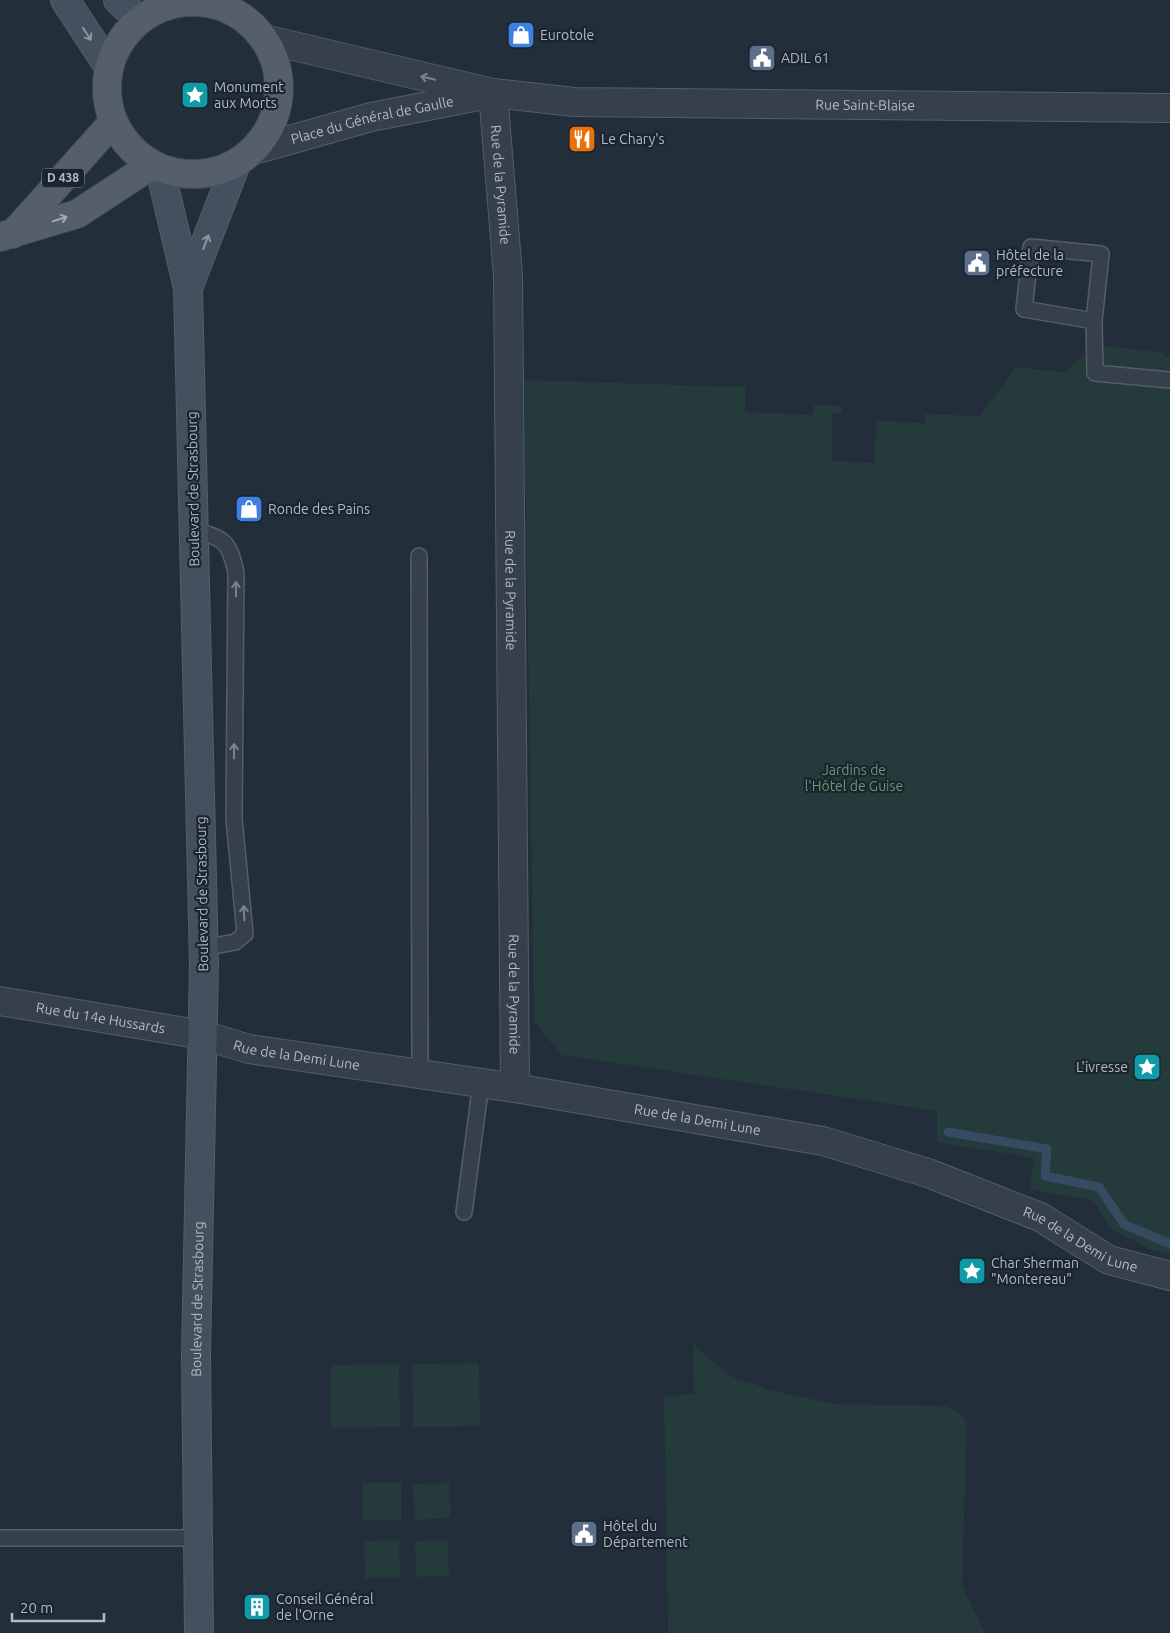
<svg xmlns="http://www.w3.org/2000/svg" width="1170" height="1633" viewBox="0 0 1170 1633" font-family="Ubuntu,sans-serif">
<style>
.green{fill:#243a3b}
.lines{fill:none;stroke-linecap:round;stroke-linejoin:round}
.stream{stroke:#364b61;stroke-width:9}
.service-casing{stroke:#545e68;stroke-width:18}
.minor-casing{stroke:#545e68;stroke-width:30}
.tertiary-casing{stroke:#545e68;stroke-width:30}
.secondary-casing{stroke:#545e68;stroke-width:30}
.primary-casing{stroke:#3f4953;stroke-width:30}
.service{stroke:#36404a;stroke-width:15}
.minor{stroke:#36404a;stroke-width:28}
.tertiary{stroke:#36404a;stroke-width:28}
.secondary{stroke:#44505d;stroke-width:28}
.primary{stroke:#545f6b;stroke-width:28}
.oneway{stroke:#8b96a1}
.oneway2{stroke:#7a848e}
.oneway3{stroke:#9ea9b4}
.labels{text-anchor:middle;stroke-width:4.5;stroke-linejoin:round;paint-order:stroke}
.shield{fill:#1b252f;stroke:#848e99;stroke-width:1}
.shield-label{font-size:12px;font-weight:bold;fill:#b1bbc6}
.poi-label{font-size:14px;fill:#b1bbc6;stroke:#1b252f;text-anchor:start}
.street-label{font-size:14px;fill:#b1bbc6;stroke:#1b252f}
.park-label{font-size:14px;fill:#68976f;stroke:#1b252f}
</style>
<rect width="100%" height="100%" fill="#222e3a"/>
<!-- green -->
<path class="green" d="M 1099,345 L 1165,353 L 1165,357 L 1170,357 L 1170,1254 L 1150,1250 L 1109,1227 L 1094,1201 L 1030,1189 L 1034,1158 L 937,1142 L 937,1111 L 561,1055 L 534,1021 L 524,380 L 745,387 L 745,412 L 813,415 L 814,405 L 842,406 L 842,413 L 832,414 L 832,461 L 874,463 L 876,421 L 925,423 L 925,414 L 980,416 L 1016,367 L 1063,372 Z
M 693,1344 L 730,1376 L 778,1392 L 835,1404 L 946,1406 L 957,1411 L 967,1421 L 962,1585 L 985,1633 L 668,1633 L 664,1397 L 694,1393 Z
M 479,1363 L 480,1426 L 413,1427 L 412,1364 Z
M 399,1364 L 400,1427 L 331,1428 L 331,1365 Z
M 363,1483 L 401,1483 L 401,1520 L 363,1520 Z
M 449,1483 L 451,1518 L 415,1520 L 413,1484 Z
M 399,1540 L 400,1578 L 365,1578 L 364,1541 Z
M 448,1540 L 449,1576 L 416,1577 L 415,1541 Z"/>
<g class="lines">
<!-- stream -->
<path class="stream" d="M 948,1132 L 1047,1149 L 1045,1176 L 1099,1187 L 1124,1224 L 1170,1244"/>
<defs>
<path id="service" d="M 1094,321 L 1024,309 L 1031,247 L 1101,254 L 1094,321 L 1095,373 L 1170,380
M 194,530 C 224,539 229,540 236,573 L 234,818 L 245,934 L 235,942 L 203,948
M 419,556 L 420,1074
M 464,1212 L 481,1083
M 0,1538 L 198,1538"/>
<g id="minor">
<path id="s1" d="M 493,93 L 508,275 L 515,1088"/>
<path id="s2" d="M 0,1001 L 203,1035 L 249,1049 L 515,1088 L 823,1141 L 928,1173 L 1040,1217 L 1109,1260 L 1170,1276"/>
</g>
<g id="tertiary">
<path id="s3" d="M 264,39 L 493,93 L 574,102 L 1170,108"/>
<path id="s4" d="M 254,150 L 371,117 L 484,95"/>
</g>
<g id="secondary">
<path d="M 65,0 L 109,67"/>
<path d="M 118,0 L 139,20"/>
<path d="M 160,169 L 188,288"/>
<path id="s5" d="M 199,1633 L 196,1355 L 204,964 L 188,288 L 236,164"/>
</g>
<path id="primary" d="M107 88a86 86 0 1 1 172 0a86 86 0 1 1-172 0Z
M 13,234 L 113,122
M 0,237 L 77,214 L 152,165"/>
</defs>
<!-- service casing -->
<use href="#service" class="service-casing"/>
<!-- minor casing -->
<use href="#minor" class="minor-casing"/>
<!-- tertiary casing -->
<use href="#tertiary" class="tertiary-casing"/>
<!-- secondary casing -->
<use href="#secondary" class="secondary-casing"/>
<!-- primary casing -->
<use href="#primary" class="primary-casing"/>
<!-- service -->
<use href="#service" class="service"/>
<!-- minor -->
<use href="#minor" class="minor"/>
<!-- tertiary -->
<use href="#tertiary" class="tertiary"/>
<!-- secondary -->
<use href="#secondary" class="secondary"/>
<!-- primary -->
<use href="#primary" class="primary"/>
</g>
<!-- one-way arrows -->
<defs><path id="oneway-shaft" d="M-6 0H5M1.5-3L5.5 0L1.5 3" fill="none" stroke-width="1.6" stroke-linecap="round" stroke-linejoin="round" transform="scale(1.25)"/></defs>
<g class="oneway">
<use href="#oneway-shaft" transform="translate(87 34) rotate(57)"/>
<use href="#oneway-shaft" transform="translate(206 242) rotate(-69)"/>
</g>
<g class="oneway2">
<use href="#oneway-shaft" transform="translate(428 78) rotate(-167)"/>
<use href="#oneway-shaft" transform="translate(236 589) rotate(-91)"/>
<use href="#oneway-shaft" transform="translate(234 751) rotate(-90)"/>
<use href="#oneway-shaft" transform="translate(244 913) rotate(-93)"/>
</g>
<use class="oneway3" href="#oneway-shaft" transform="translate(60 219) rotate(-17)"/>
<!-- icons -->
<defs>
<symbol id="shop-square" viewBox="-11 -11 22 22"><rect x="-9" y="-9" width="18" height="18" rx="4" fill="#3f7fe0" stroke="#1b252f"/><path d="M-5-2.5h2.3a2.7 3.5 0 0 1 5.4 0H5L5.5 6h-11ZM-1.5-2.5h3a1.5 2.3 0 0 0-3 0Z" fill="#fff"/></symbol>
<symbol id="civic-square" viewBox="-11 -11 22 22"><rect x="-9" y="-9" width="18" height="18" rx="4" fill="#5c6f8a" stroke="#1b252f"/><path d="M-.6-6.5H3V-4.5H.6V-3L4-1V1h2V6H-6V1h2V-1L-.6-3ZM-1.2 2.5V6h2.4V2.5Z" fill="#fff"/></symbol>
<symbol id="sight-square" viewBox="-11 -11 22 22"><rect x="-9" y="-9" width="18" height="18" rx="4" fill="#0f9aa8" stroke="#1b252f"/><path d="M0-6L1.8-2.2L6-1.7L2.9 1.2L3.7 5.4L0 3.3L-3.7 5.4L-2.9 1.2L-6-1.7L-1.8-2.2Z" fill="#fff"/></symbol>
<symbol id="restaurant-square" viewBox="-11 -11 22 22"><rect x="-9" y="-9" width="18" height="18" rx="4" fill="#e8710a" stroke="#1b252f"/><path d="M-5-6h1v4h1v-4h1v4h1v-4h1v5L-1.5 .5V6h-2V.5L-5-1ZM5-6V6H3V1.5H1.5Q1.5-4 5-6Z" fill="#fff"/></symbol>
<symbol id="building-square" viewBox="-11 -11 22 22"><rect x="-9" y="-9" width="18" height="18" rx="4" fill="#0f9aa8" stroke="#1b252f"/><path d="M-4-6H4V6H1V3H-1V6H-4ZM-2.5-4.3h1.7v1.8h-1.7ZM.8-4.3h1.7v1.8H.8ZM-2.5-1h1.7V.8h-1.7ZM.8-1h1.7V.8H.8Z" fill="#fff"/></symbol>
</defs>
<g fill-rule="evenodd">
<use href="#shop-square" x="505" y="19" width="32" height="32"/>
<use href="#civic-square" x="746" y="42" width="32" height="32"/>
<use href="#sight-square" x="179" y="79" width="32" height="32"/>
<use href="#restaurant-square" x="566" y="123" width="32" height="32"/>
<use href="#civic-square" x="961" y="247" width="32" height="32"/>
<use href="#shop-square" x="233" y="493" width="32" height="32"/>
<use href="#sight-square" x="1131" y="1051" width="32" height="32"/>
<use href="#sight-square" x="956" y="1255" width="32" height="32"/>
<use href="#civic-square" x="568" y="1518" width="32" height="32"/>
<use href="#building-square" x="241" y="1591" width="32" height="32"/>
</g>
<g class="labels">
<!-- shield labels -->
<rect class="shield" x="42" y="168.5" width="42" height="19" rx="4"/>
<g class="shield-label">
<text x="63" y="182">D 438</text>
</g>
<!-- poi labels -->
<g class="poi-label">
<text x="540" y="40">Eurotole</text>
<text x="781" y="63">ADIL 61</text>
<text x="214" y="92">Monument<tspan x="214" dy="16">aux Morts</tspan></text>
<text x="601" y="144">Le Chary's</text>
<text x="996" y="260">Hôtel de la<tspan x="996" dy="16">préfecture</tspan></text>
<text x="268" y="514">Ronde des Pains</text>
<text x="1128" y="1072" text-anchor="end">L'ivresse</text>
<text x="991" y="1268">Char Sherman<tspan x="991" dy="16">"Montereau"</tspan></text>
<text x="603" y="1531">Hôtel du<tspan x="603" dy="16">Département</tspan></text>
<text x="276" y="1604">Conseil Général<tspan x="276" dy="16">de l'Orne</tspan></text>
</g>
<!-- street labels -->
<g class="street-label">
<text dy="5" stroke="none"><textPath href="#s3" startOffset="608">Rue Saint-Blaise</textPath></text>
<text dy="5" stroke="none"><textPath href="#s4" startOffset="122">Place du Général de Gaulle</textPath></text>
<text dy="5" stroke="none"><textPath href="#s1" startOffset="92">Rue de la Pyramide</textPath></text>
<text transform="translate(193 489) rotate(-91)" y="5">Boulevard de Strasbourg</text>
<text dy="5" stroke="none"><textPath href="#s1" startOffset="498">Rue de la Pyramide</textPath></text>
<text transform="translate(202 894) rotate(-91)" y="5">Boulevard de Strasbourg</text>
<text dy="5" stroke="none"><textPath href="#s1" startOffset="902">Rue de la Pyramide</textPath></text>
<text dy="5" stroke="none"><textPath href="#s2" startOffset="102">Rue du 14e Hussards</textPath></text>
<text dy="5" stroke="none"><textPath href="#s2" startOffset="302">Rue de la Demi Lune</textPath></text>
<text dy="5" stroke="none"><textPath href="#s2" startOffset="708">Rue de la Demi Lune</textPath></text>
<text dy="5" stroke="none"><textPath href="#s2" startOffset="1112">Rue de la Demi Lune</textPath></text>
<text dy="5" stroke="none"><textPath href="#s5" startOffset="334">Boulevard de Strasbourg</textPath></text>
</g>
<!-- park labels -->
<g class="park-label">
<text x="854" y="775">Jardins de<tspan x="854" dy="16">l'Hôtel de Guise</tspan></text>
</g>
</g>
<!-- scale -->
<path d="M12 1613v8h92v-8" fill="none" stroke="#b1bbc6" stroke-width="2.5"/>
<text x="20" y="1613" font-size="15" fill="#b1bbc6" stroke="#1b252f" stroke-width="4" paint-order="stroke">20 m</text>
</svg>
